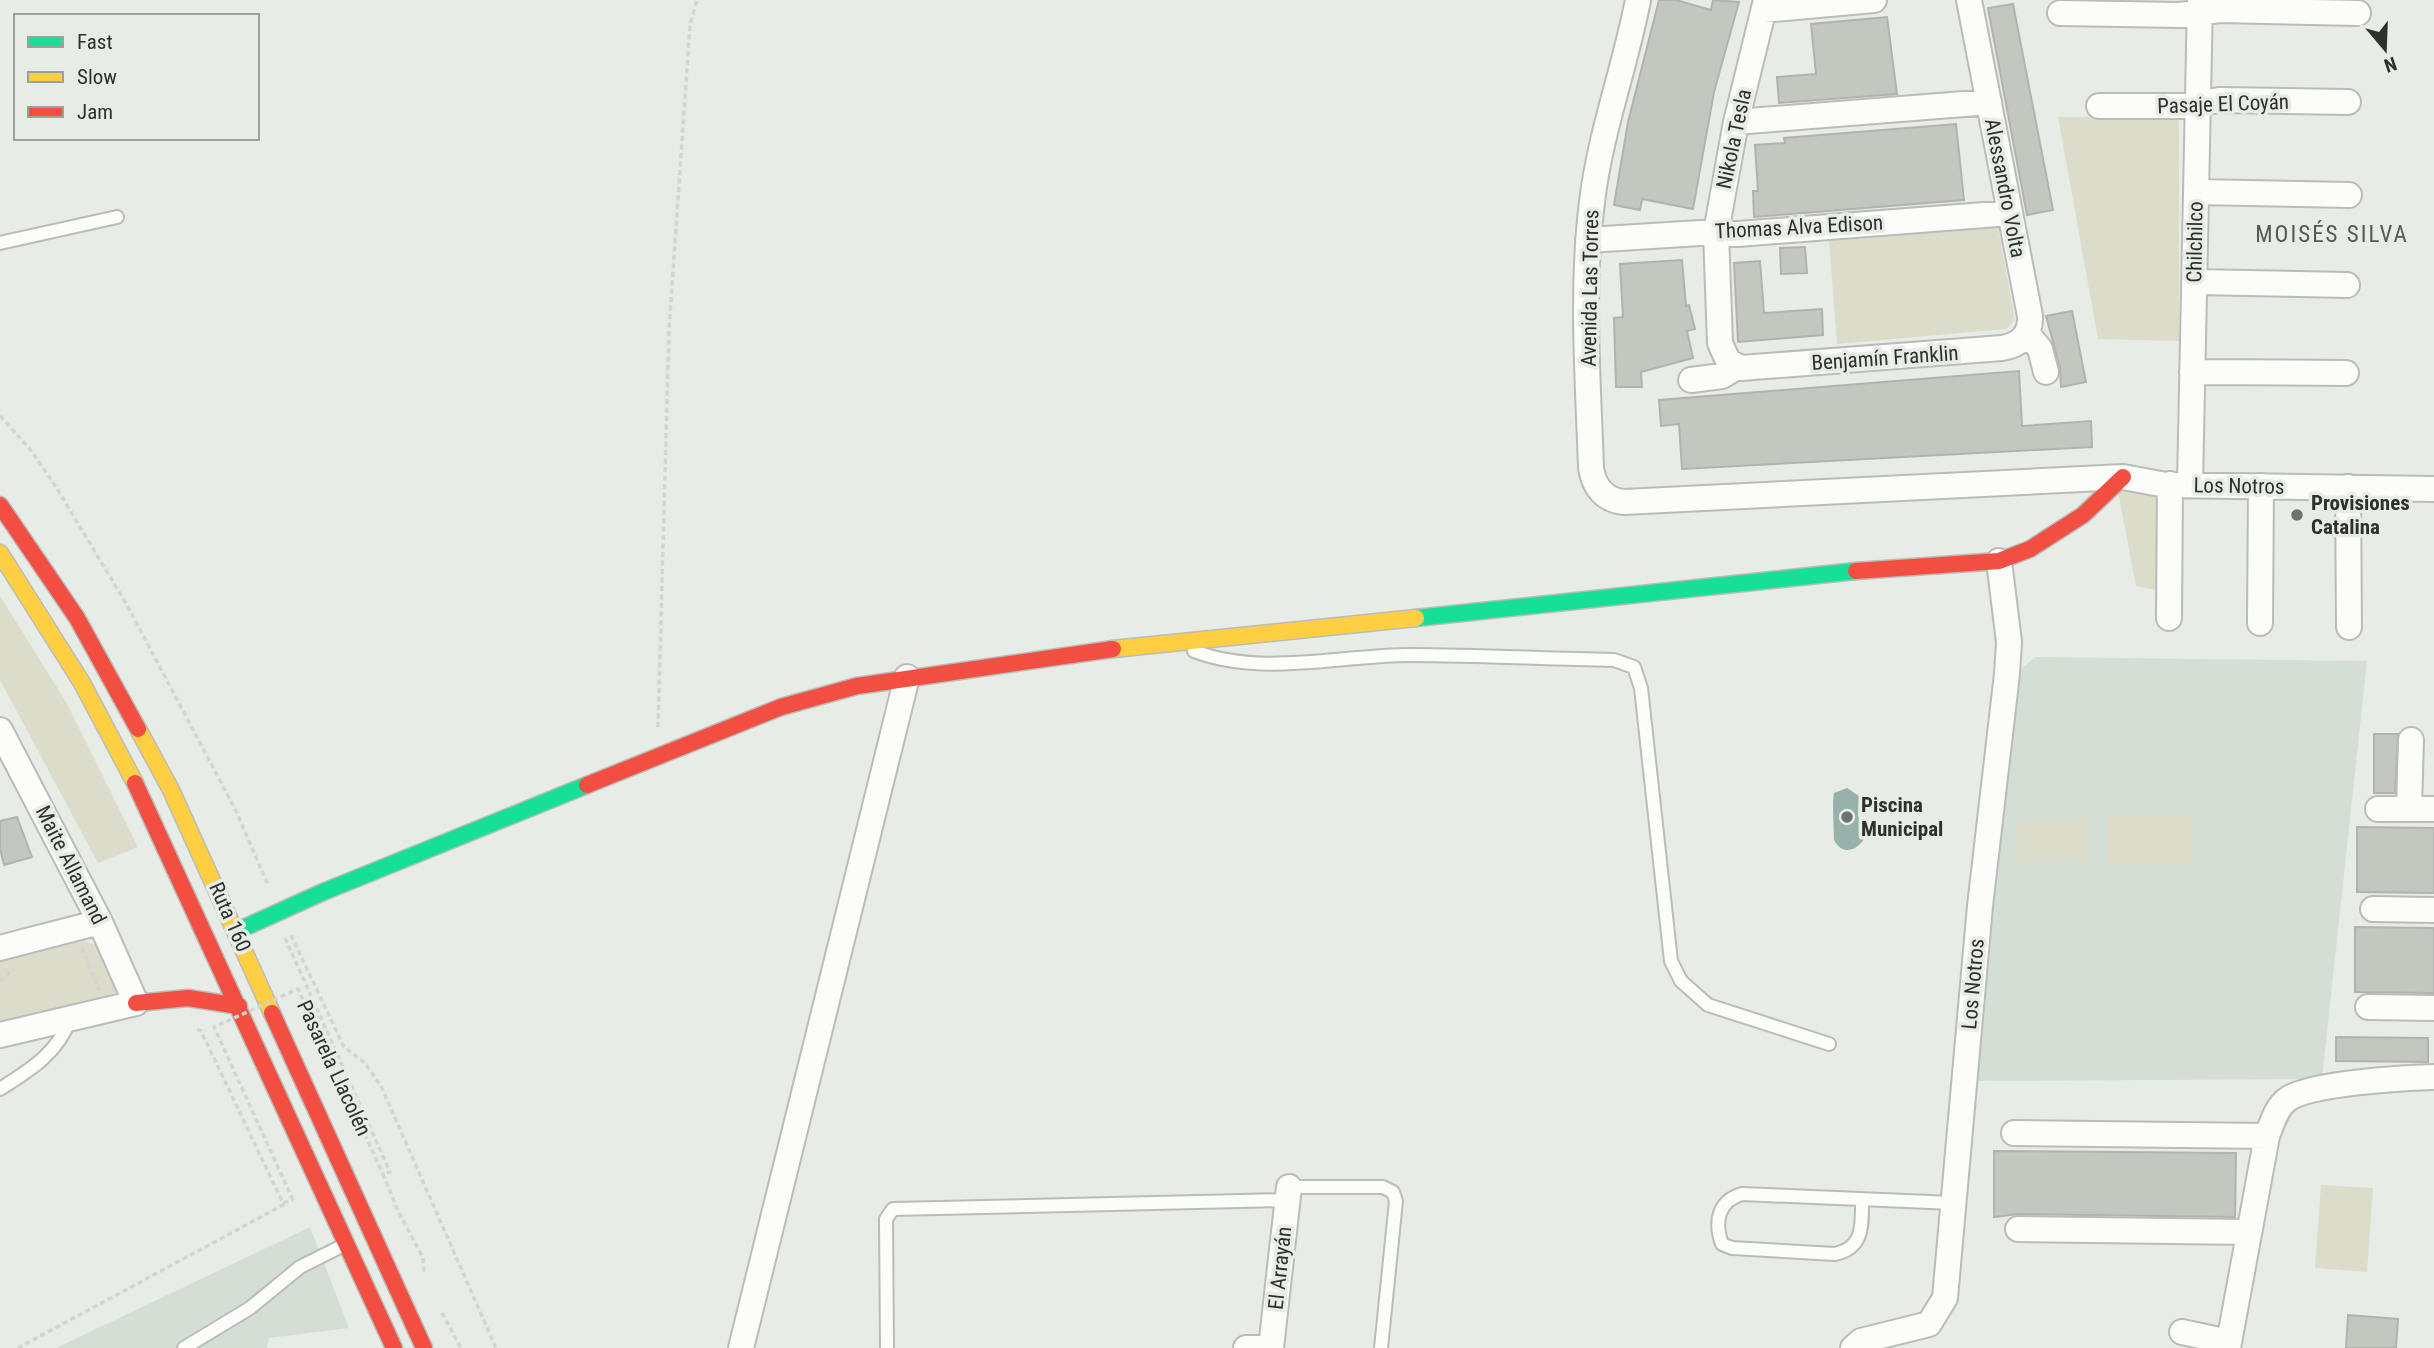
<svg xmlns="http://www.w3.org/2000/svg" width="2434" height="1348" viewBox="0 0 2434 1348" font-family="'Roboto Condensed',sans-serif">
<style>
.built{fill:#d5ded5}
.green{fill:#dbddca}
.water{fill:#97b2ab}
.building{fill:#c3c7bf;stroke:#b0b3af;stroke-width:2}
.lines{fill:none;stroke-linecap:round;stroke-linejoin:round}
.lane-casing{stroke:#b9bcb9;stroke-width:16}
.street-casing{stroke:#b9bcb9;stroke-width:28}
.fast-casing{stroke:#b9bcb9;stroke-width:19}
.slow-casing{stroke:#b9bcb9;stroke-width:19}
.jam-casing{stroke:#b9bcb9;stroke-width:19}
.path{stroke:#d4d4d3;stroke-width:3.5;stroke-dasharray:5 3.5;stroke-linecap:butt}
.lane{stroke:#fcfcfb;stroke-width:12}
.street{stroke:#fcfcfb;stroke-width:24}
.fast{stroke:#16e098;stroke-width:16}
.slow{stroke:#ffcf43;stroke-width:16}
.jam{stroke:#f24e42;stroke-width:16}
.path-bridge{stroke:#d4d4d3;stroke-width:3.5;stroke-dasharray:5 3.5;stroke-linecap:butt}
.poi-dot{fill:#6f726e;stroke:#e7ede6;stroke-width:2.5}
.labels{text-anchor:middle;stroke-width:7;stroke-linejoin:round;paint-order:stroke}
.street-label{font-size:21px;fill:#2e302d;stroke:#e7ede6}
.poi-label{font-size:21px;font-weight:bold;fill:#2e302d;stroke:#e7ede6;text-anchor:start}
.neighbourhood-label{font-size:23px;letter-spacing:2px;fill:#545953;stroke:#e7ede6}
</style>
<rect width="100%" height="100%" fill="#e8ece7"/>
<!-- built -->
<path class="built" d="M 2035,657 L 2367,661 L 2322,1079 L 1975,1081 L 2018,672 Z
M 310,1227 L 349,1328 L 269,1338 L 267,1348 L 56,1348 Z"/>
<!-- green -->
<path class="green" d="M 2058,117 L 2179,118 L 2179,341 L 2098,339 Z
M 1998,227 L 2015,319 L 2007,329 L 1837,344 L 1829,241 Z
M 2117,486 L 2159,491 L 2161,591 L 2136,586 Z
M 0,596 L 66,702 L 138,847 L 98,863 L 0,680 Z
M 2107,816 L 2193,816 L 2192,865 L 2107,865 Z
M 2089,819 L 2089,861 L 2018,862 L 2017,820 Z
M 83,941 L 96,945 L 118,990 L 113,1000 L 0,1026 L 0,961 Z
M 2321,1185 L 2373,1188 L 2367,1272 L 2315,1268 Z"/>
<!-- water -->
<path class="water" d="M 1847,788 L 1859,796 L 1858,815 L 1864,839 C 1855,852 1842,855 1834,840 C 1834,831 1832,799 1834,793 Z"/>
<!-- building -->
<path class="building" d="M 1659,0 L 1676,0 L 1711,10 L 1713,0 L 1739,2 L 1714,92 L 1693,209 L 1642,199 L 1640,210 L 1614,205 L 1628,122 Z
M 2013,4 L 2053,210 L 2027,215 L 1988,8 Z
M 1887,17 L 1897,94 L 1779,103 L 1777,77 L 1816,74 L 1811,24 Z
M 1956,124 L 1964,200 L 1754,217 L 1753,191 L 1758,191 L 1755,145 L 1785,143 L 1784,138 Z
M 1805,247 L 1807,273 L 1781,274 L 1780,248 Z
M 1682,260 L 1686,306 L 1689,305 L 1695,329 L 1687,331 L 1693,358 L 1641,372 L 1642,387 L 1616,387 L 1614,318 L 1623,317 L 1620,264 Z
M 1760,261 L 1764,313 L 1822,309 L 1823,335 L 1738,342 L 1734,263 Z
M 2072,311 L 2086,382 L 2061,387 L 2060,368 L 2046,316 Z
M 2019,371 L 2022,426 L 2091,421 L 2092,447 L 1682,469 L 1679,424 L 1661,426 L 1659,400 Z
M 2374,734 L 2398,734 L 2395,793 L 2374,793 Z
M 17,817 L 32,857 L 4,865 L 0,848 L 0,821 Z
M 2357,827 L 2434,828 L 2434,893 L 2357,892 Z
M 2355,927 L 2434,928 L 2434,993 L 2355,992 Z
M 2336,1037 L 2428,1038 L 2428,1062 L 2336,1061 Z
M 1994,1151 L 2236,1153 L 2235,1217 L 2018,1214 L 1994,1217 Z
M 2348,1315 L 2398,1319 L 2396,1348 L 2346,1348 Z"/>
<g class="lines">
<defs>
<path id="lane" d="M 0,243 L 117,217
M 1194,651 C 1262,677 1340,655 1411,655 C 1479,655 1546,659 1614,660 L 1634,667 L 1641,688 L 1671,961 L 1681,981 L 1708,1005 L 1829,1044
M 0,1089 C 30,1070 58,1053 70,1019
M 1289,1187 L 1383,1187 L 1393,1192 L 1396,1201 L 1381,1348
M 1862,1200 C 1862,1225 1864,1248 1835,1254 L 1732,1248 L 1722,1244 C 1714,1222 1718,1201 1742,1194 L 1953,1203
M 184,1348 L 250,1308 L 300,1267 L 342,1246
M 887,1348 L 886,1219 L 893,1209 L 1287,1200"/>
<path id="street" d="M 1638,0 C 1625,68 1600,133 1592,202 C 1581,290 1588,379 1591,468 C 1594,487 1604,500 1624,502 L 2123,477 L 2166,485 L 2434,489
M 1766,0 L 1736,122 L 1716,232 L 1720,343 L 1728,361 L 1741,368 L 2002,348 C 2020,345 2031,335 2030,316 L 1969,0
M 1764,10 L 1874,0
M 2060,13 L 2179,15 L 2220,10 L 2358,13
M 2099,106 L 2185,106 L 2219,100 L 2348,102
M 1736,122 L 1989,102
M 2196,192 L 2349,195
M 1588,240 L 1716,232 L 1738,234 L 2010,213
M 2194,282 L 2347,285
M 2027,333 L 2040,349 L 2046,372
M 2192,372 L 2346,373
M 1691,380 L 1722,376 L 1737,367
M 2190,485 L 2200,0
M 2348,487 L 2349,627
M 2169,618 L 2170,484
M 2260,623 L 2261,486
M 0,730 L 100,922 L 136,1003 L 0,1035
M 2378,809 L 2434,809
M 2409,809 L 2411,740
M 2373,909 L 2434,910
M 0,948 L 100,922
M 2368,1007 L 2434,1008
M 2014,1133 L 2267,1136
M 2018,1229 L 2248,1232
M 2182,1332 L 2229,1342
M 741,1348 L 907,677
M 1246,1348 L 1271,1348
M 1271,1348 L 1289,1187
M 1853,1348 L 1861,1341 L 1929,1324 L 1945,1298 L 1980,906 L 2007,674 L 2009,642 L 1999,561
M 2228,1348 L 2267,1136 C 2272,1124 2276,1107 2288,1099 C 2311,1083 2404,1078 2434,1077"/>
<path id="fast" d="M 1416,618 L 1856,571
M 237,931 L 323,892 L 587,785"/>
<path id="slow" d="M 0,553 L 82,683 L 135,783
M 1113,649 L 1416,618
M 138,729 L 171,790 L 272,1013"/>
<path id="jam" d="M 0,505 L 77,618 L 138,729
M 1856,571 L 1999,561 L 2030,549 L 2083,515 L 2123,477
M 135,783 L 394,1348
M 587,785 L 781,707 L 857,686 L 1113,649
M 136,1003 L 188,998 L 239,1006
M 272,1013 L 424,1348"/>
</defs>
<!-- lane casing -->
<use href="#lane" class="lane-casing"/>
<!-- street casing -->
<use href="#street" class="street-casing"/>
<!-- fast casing -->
<use href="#fast" class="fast-casing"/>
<!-- slow casing -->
<use href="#slow" class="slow-casing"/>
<!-- jam casing -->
<use href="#jam" class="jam-casing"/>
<!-- path -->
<path class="path" d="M 0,416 L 30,449 L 56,487 L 127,605 L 235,809 L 269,887
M 658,727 L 669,330 L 690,25 L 697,0
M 291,935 L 344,1047 L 364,1062 L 381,1086 L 496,1348
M 285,938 L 390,1172 L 383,1174 L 398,1211 L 423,1258 L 424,1275
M 82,948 L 99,990
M 0,981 L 14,969
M 197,1029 L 201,1031 L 283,1203 L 293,1200
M 442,1313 L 461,1348
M 18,1348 L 285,1204"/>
<!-- lane -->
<use href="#lane" class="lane"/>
<!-- street -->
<use href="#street" class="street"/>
<!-- fast -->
<use href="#fast" class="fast"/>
<!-- slow -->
<use href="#slow" class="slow"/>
<!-- jam -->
<use href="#jam" class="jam"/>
<!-- path-bridge -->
<path class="path-bridge" d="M 293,1200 L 214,1027 L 298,989 L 383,1174"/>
</g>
<!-- markers -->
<g class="poi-dot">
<circle cx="2297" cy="515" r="7"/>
<circle cx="1847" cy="817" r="7"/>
</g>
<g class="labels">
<!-- street labels -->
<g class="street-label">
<text transform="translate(2223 104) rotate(-2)" y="7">Pasaje El Coyán</text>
<text transform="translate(1734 139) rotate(-78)" y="7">Nikola Tesla</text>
<text transform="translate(2005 188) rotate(79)" y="7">Alessandro Volta</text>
<text transform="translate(1799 227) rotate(-3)" y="7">Thomas Alva Edison</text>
<text transform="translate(2195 242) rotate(-89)" y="7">Chilchilco</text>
<text transform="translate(1590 288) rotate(-89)" y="7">Avenida Las Torres</text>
<text transform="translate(1885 358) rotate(-4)" y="7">Benjamín Franklin</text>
<text transform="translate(2239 486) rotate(1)" y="7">Los Notros</text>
<text transform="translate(71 865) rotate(63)" y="7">Maite Allamand</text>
<text transform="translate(230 917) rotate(66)" y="7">Ruta 160</text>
<text transform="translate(1973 984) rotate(-85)" y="7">Los Notros</text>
<text transform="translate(334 1068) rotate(65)" y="7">Pasarela Llacolén</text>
<text transform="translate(1280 1268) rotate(-84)" y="7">El Arrayán</text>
</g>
<!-- poi labels -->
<g class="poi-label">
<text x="2311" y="510">Provisiones<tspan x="2311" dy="24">Catalina</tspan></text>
<text x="1861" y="812">Piscina<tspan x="1861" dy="24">Municipal</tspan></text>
</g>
<!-- neighbourhood labels -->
<g class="neighbourhood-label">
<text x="2332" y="242">MOISÉS SILVA</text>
</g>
</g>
<!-- legend -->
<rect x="14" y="14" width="245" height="126" fill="#e7ede6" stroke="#9da19c" stroke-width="2"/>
<rect x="28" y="37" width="35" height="10" fill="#16e098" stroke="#9da19c" stroke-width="2"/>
<text x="77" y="49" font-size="21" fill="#2e302d">Fast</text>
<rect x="28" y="72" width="35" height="10" fill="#ffcf43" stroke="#9da19c" stroke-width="2"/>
<text x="77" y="84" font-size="21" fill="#2e302d">Slow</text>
<rect x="28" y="107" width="35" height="10" fill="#f24e42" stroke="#9da19c" stroke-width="2"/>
<text x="77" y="119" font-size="21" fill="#2e302d">Jam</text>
<!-- north arrow -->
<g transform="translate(2385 49) rotate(161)" stroke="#e7ede6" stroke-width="5" paint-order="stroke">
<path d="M0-5L12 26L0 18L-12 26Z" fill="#2e302d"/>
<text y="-10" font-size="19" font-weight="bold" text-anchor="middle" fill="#2e302d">N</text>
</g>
</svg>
